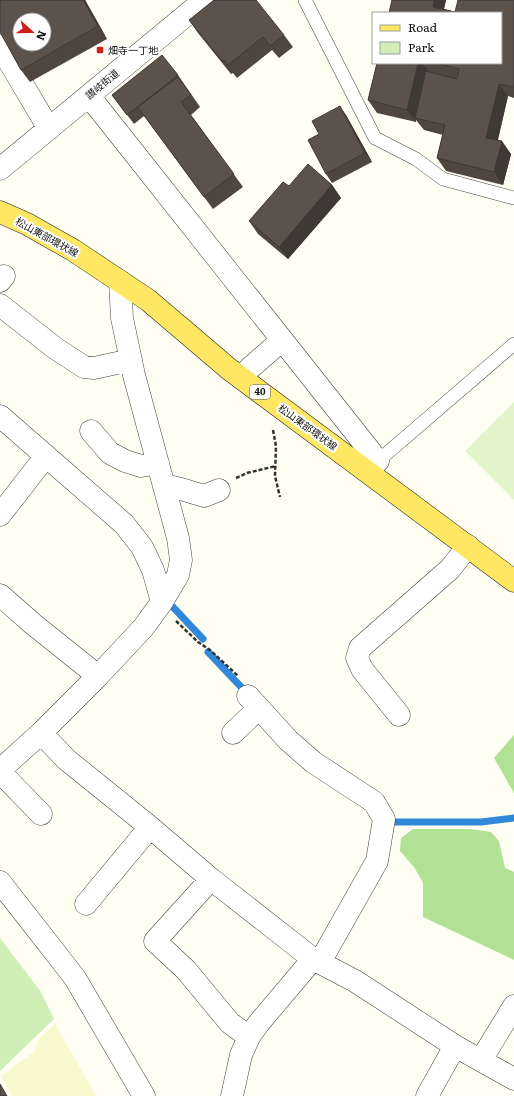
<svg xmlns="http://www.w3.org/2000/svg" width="514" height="1096" viewBox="0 0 514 1096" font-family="Literata,'Noto Sans JP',serif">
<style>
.farmland{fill:#f9f9cf}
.green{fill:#cfefb7}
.forest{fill:#b0e195}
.pitch{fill:#e2f5ca}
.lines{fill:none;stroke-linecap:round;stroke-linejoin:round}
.stream{stroke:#3188db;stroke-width:7}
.service-casing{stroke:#434343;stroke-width:14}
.minor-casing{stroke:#434343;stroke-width:23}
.primary-casing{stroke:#212121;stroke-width:23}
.path{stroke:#323232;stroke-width:2.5;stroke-dasharray:4 2;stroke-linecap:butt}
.service{stroke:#fff;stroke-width:13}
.minor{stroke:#fff;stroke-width:22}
.primary{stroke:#ffe763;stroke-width:22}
.wall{fill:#4d4740}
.shaded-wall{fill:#3f3934}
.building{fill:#5a524b;stroke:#3f3934;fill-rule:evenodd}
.poi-dot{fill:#d01f18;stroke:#fff;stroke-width:1.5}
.labels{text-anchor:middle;stroke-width:4;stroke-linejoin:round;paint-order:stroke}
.shield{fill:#fff;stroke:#585858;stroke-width:1}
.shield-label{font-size:9px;font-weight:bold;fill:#101010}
.poi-label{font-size:10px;fill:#101010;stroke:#fff;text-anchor:start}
.street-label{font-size:10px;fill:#101010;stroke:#fff}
</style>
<rect width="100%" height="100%" fill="#fffef3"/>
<!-- farmland -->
<path class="farmland" d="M 55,1024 L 96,1096 L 12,1096 L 1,1076 L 35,1051 L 39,1038 Z"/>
<!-- green -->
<path class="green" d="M 0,938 L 41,992 L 54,1019 L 0,1071 Z"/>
<!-- forest -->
<path class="forest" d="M 514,735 L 514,793 L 494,758 Z
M 413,829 L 470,829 L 491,832 L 499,841 L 505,868 L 514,872 L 514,960 L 423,917 L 423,883 L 414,867 L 400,851 L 401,838 Z"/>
<!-- pitch -->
<path class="pitch" d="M 514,402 L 514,500 L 465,451 Z"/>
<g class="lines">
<!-- stream -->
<path class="stream" d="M 172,606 L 203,639
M 208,652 L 243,689
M 392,822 L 481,822 L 514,818"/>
<defs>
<path id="service" d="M 305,0 L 375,138 L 416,159 L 443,179 L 514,198
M 378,461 L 514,344"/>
<path id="minor" d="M 0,46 L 49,129
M 89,96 L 378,461 L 366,470
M 0,169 L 196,7 L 205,0
M 0,281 L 4,276
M 0,305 L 55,348 L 84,367 L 94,368 L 131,360
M 240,377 L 282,340
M 0,416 L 124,524 L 142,547 L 153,570 L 162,602
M 91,431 L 110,453 L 125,461 L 141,466 L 158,463
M 164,485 L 181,489 L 204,496 L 219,490
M 0,515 L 46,456
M 0,595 L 33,624 L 98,676
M 248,696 L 288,740 L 313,762 L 374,802 L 384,819 L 377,861 L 320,962
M 399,715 L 362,669 L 357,658 L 360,648 L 450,569 L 468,546
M 41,733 L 67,760 L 150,827 L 211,879 L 313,959 L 355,981 L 455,1046 L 514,1079
M 233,733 L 259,708
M 0,770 L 41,733 L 98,676 L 143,628 L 162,602 L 178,575 L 181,560 L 178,538 L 134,375 L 122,318 L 120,281
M 0,772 L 41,814
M 211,879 L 155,941 L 186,970 L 230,1023 L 249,1037
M 0,882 L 75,978 L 144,1096
M 86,904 L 150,827
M 481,1060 L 514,1006
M 232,1096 L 241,1055 L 249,1037 L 258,1024 L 313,959
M 427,1096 L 455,1046"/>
<path id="primary" d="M 0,212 L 27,224 L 73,250 L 148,300 L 229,369 L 514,581"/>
</defs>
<!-- service casing -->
<use href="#service" class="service-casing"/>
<!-- minor casing -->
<use href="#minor" class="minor-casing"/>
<!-- primary casing -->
<use href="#primary" class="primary-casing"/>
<!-- path -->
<path class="path" d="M 273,430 L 276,446 L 275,476 L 280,497
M 236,478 L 247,473 L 276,466
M 176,621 L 198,642 L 210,650 L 238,676"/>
<!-- service -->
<use href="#service" class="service"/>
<!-- minor -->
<use href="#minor" class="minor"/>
<!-- primary -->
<use href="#primary" class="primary"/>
</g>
<!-- wall -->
<path class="wall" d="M 0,0 L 85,0 L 107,39 L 30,82 L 21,70 Z
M 392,0 L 446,0 L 444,9 L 455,12 L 514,0 L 514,98 L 508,96 L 498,140 L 511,154 L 503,185 L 446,171 L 437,158 L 443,135 L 424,130 L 416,120 L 416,122 L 377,113 L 368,100 L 377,63 L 501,63 L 389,13 Z
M 189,20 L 284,35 L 293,47 L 279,58 L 272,50 L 237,78 L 233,73 L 231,74 L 198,33 Z
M 178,75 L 200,107 L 191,115 L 243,187 L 213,209 L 144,116 L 134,124 L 112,95 Z
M 346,115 L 372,162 L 332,183 L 326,174 L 319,134 Z
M 332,185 L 341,198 L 288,259 L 258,234 L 249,221 L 289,186 Z"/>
<!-- shaded-wall -->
<path class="shaded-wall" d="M 83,0 L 85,0 L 107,39 L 98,26 Z
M 434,0 L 446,0 L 443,13 L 433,7 Z
M 418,63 L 422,63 L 428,71 L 417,118 L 415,118 L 416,120 L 416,122 L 407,110 Z
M 499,84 L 508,96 L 495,151 L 486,138 Z
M 340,106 L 346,115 L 372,162 L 365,153 Z
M 502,141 L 511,154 L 503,185 L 494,172 Z
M 332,185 L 341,198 L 288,259 L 279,247 Z"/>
<!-- building -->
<path class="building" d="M 0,0 L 83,0 L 98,26 L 21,70 L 0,32 ZM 20,20 L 44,20 L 44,44 L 20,44 Z
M 214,0 L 256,0 L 284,35 L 270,46 L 263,37 L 228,65 L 224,60 L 222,61 L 189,20 Z
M 392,0 L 434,0 L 433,7 L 455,12 L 458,0 L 514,0 L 514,87 L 499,84 L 486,138 L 502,141 L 494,172 L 437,158 L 445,125 L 415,118 L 426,71 L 457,79 L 459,69 L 437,63 L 501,63 L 501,13 L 389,13 Z
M 162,55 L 178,75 L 127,115 L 112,95 Z
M 377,63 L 418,63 L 407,110 L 368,100 Z
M 178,77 L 191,95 L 181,102 L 234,174 L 204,197 L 138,107 Z
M 340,106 L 365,153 L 326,174 L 308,140 L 319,134 L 312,121 Z
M 308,164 L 332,185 L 279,247 L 249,221 L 283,182 L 289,186 Z
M 0,1084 L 7,1096 L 0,1096 Z"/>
<!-- markers -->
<rect class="poi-dot" x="96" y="46" width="8" height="8" rx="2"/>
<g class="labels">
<!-- shield labels -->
<rect class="shield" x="250" y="385" width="20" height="14" rx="3"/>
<g class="shield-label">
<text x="260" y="395">40</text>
</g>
<!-- poi labels -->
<g class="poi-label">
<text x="108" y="54">畑寺一丁地</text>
</g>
<!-- street labels -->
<g class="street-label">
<text transform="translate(102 84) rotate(-40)" y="4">讃岐街道</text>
<text transform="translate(47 237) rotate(29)" y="4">松山東部環状線</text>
<text transform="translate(308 427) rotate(36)" y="4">松山東部環状線</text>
</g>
</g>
<!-- legend -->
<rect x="372" y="12" width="130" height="52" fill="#ffffff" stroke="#9f9f9f"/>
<rect x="380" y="25" width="20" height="6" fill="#ffe763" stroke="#9f9f9f"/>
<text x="408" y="32" font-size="12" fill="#101010">Road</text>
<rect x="380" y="42" width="20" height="12" fill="#cfefb7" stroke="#9f9f9f"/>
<text x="408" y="52" font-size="12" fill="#101010">Park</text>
<!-- north arrow -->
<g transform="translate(32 32) rotate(111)"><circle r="19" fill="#ffffff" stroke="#9f9f9f"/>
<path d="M0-3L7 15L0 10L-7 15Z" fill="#d01f18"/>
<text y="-6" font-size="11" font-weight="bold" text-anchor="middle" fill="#101010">N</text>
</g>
</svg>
